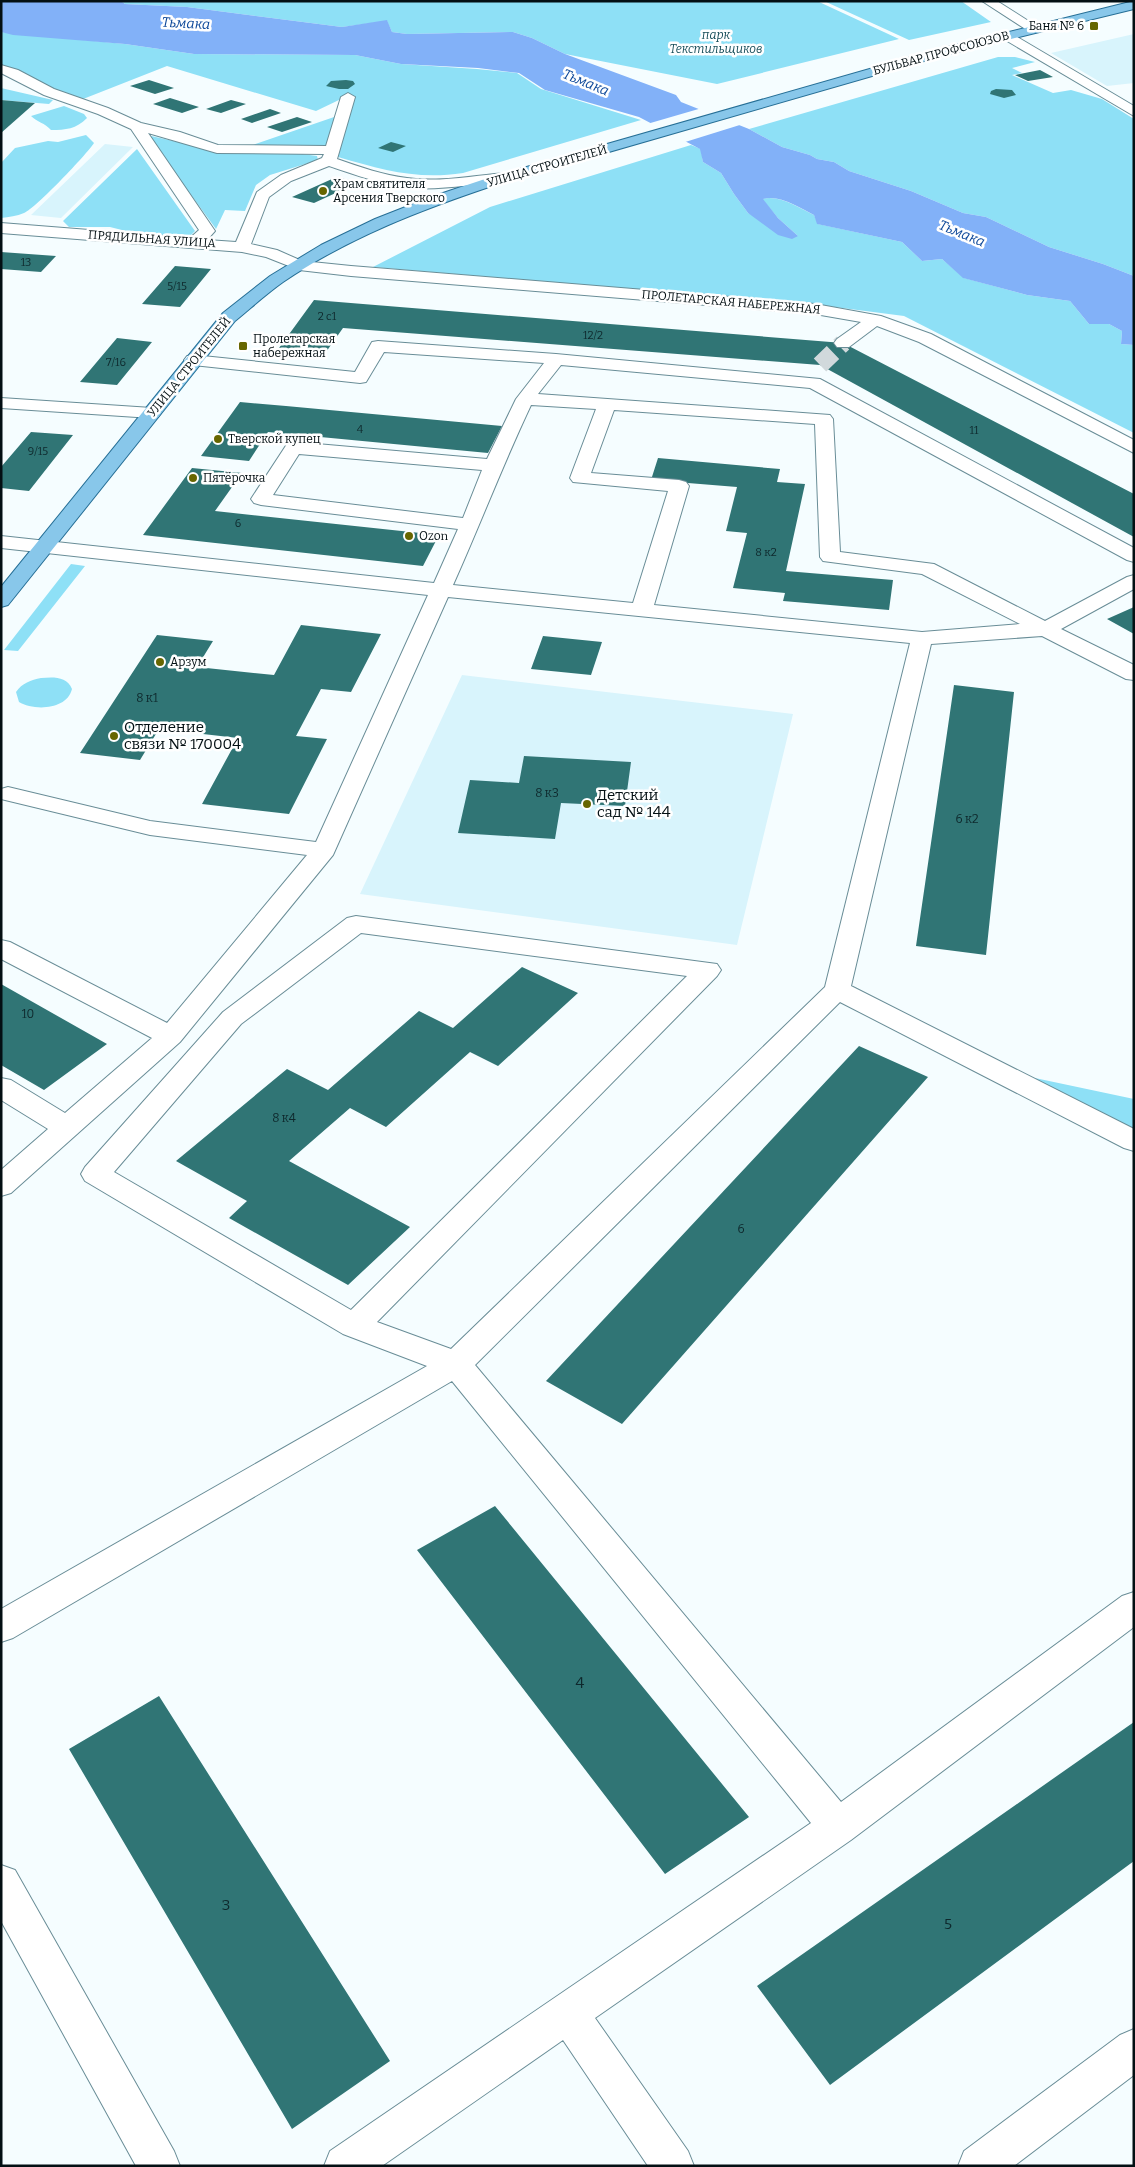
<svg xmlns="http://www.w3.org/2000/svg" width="1135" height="2167" viewBox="0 0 1135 2167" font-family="Bitter,serif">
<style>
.built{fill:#d8f4fc}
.green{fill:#8ee0f6}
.water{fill:#82b1f8}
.pier{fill:#f5fdff}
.building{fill:#307575}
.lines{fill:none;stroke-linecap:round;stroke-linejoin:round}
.minor-tunnel{stroke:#d1d9dc;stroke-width:18;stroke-dasharray:18 9;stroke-linecap:butt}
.minor-casing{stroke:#698d97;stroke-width:2}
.major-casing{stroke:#266f96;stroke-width:2}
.minor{fill:#fff;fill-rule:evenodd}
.major{fill:#88c7ea;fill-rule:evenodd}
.poi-dot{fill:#676600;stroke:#fff;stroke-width:2}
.labels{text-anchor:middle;stroke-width:5;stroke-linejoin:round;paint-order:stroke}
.far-number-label{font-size:11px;fill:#0e282c}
.far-poi-label{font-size:12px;fill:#030f13;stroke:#fff;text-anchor:start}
.far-park-label{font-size:12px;font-style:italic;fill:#174d59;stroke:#fff}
.far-street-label{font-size:12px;fill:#030f13;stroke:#fff}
.number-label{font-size:12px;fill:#0e282c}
.far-water-label{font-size:14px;font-style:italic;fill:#0c4799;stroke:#fff}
.poi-label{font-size:15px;fill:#030f13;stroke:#fff;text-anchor:start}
.near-number-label{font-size:15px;fill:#0e282c}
</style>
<rect width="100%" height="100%" fill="#f5fdff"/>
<!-- built -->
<path class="built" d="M 1134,34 L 1134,83 L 1107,86 L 1051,53 Z
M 105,144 L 133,147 L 61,218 L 31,215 Z
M 462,675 L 793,714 L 737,945 L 360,894 Z"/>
<!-- green -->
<path class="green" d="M 121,1 L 817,1 L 899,39 L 717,84 L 565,54 L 532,38 L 513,32 L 407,34 L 392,32 L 387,21 L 342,27 L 187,7 L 125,4 Z
M 824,1 L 961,1 L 991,22 L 909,40 Z
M 1,32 L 125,44 L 194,54 L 355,55 L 401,64 L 477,69 L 517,73 L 541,89 L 641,120 L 463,173 C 417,180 383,170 338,157 L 353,100 L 341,99 L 316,111 L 167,66 L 78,101 L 1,69 Z
M 998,57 L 1015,57 L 1035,62 L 1012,68 L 1022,73 L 1012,75 L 1053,93 L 1071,90 L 1102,99 L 1134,119 L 1134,276 L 1103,264 L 1049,247 L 986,217 L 963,213 L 911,191 L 849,171 L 834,162 L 817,159 L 810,155 L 782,147 L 749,129 Z
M 1,88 L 53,100 L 49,104 L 1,100 Z
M 64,106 L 84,114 L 87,118 C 76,129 66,130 51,130 C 45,123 37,122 31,116 Z
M 337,116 L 328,149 L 247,147 Z
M 86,135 L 94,143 C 87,154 36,208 24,213 C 17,216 9,217 1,218 L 1,163 L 15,148 L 48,141 L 58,142 Z
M 147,135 L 217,151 L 288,152 L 317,156 L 318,160 L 270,175 L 256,185 L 245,211 L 225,210 L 216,229 Z
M 691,145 L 701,149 L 703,162 L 721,173 L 734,194 L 748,213 L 798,236 L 778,218 L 762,199 C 779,194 799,208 814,215 L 818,224 L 902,242 L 922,261 L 942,259 L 964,278 L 1027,295 L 1070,301 L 1089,324 L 1109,324 L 1122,331 L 1121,344 L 1134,345 L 1134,433 L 904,316 L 819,305 L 373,267 L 490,207 Z
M 137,149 L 195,231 L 188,238 L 134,233 L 110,227 L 69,227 L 63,221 Z
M 71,564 L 85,566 L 18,651 L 4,650 Z
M 41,678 C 53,677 67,676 72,689 C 67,710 34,711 19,702 L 16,692 C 22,683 31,680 41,678 Z
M 997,1070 L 1134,1099 L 1134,1139 Z"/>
<!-- water -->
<path class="water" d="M 1,1 L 121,1 L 125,4 L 187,7 L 342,27 L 387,20 L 392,32 L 407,34 L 513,32 L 532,38 L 565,54 L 676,95 L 681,102 L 749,129 L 782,147 L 810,155 L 817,159 L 834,162 L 849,171 L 911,191 L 963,213 L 986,217 L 1049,247 L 1103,264 L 1134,276 L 1134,345 L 1121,344 L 1122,331 L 1109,324 L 1089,324 L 1070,301 L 1027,295 L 963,278 L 942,259 L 922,261 L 902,242 L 817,224 L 814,215 C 800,208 779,194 763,199 L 778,218 L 798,236 L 792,239 L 778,235 L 748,213 L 734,194 L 721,173 L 703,162 L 700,149 L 639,117 L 545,90 L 519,73 L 478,68 L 401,64 L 355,55 L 194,54 L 125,44 L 13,35 L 1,32 Z"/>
<!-- pier -->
<path class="pier" d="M 702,108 L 743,124 L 682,143 L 647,124 Z"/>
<!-- building -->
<path class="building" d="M 1040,70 L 1053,77 L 1028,81 L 1015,75 Z
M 149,80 L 174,88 L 155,94 L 130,86 Z
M 346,80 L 353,81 L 355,84 L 348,89 L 339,89 L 326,86 L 331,81 Z
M 996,89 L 1012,90 L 1016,95 L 1004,98 L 990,94 L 991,91 Z
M 170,98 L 199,107 L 182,113 L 153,104 Z
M 1,100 L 35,103 L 1,133 Z
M 231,100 L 246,104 L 221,113 L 206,109 Z
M 270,109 L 281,113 L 252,123 L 241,119 Z
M 297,117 L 312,122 L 282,132 L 267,127 Z
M 391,142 L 406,146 L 393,152 L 378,148 Z
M 340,178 L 354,181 L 353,185 L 314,203 L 292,197 L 332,179 Z
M 1,252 L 56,256 L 41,272 L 1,269 Z
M 175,266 L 211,269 L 180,307 L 142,304 Z
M 314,300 L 843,343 L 1134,494 L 1134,537 L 820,365 L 343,328 L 326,352 L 279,348 Z
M 117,338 L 152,342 L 117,385 L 80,382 Z
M 240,402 L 286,406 L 502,426 L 488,453 L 268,432 L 249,461 L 201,456 Z
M 31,432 L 73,435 L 29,491 L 1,488 L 1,467 Z
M 658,458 L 780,469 L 777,482 L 805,484 L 786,571 L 893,580 L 889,610 L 783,601 L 785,593 L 733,588 L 747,533 L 726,531 L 737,487 L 651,480 Z
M 192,468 L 242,473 L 215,511 L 439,535 L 423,566 L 143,535 Z
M 1134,607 L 1134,634 L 1107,619 Z
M 301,625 L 381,634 L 351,692 L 321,689 L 296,736 L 327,739 L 289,814 L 202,804 L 238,738 L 159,729 L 140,760 L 80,753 L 157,635 L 213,641 L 197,667 L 274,675 Z
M 543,636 L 602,642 L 591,675 L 531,669 Z
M 954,685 L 1014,692 L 986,955 L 916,946 Z
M 524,756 L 631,762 L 625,806 L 561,803 L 555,839 L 458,833 L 470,780 L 519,783 Z
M 522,967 L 578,993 L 498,1066 L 470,1052 L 386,1127 L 350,1108 L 289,1161 L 410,1227 L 348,1285 L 229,1218 L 247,1201 L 176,1161 L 287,1069 L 328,1090 L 419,1011 L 453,1028 Z
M 1,984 L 107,1044 L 44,1090 L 1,1065 Z
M 859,1046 L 928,1077 L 622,1424 L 546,1381 Z
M 495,1506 L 749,1817 L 665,1874 L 417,1550 Z
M 159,1696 L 390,2061 L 292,2129 L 69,1749 Z
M 1134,1722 L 1134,1861 L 830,2085 L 757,1986 Z"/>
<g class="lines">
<!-- minor-tunnel -->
<path class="minor-tunnel" d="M 820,365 L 843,343"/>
<defs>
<path id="minor" d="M 982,1 L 997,1 L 1041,29 L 1040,32 L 1030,32 Z
M 1007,31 L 1134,106 L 1134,116 L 1002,38 L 1001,35 Z
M 1,65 L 18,70 L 54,89 L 108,108 L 141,123 L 180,132 L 218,145 L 326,146 L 341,97 L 348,93 L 355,97 L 337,159 C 360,167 383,175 407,178 C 440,183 475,175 507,173 L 512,174 L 514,177 L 512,180 L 507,181 C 475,184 443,190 411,188 C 383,185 356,175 329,166 L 291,181 L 269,197 L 251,244 L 277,250 L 302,261 L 351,266 L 815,304 L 881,316 L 931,334 L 1134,440 L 1134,453 L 919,342 L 877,326 L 849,347 L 837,347 L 834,343 L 837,339 L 861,322 L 815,314 L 351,276 L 299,270 L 266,257 L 242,252 L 1,233 L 1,223 L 190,238 L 199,230 L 131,129 L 98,114 L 44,95 L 1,73 ZM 148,133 L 217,153 L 324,154 L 322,158 L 281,175 L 257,192 L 236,242 L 207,240 L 215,231 Z
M 378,341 L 556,354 L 820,379 L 1134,548 L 1134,562 L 1127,560 L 810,388 L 561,365 L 538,394 L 830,415 L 833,419 L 840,552 L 934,564 L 1045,621 L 1127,577 L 1134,575 L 1134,589 L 1061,629 L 1134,665 L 1134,680 L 1126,679 L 1042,636 L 931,644 L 851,986 L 1134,1129 L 1134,1151 L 1124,1148 L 840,1002 L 475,1365 L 841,1802 L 1122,1596 L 1134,1592 L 1134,1627 L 851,1840 L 595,2018 L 688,2151 L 694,2166 L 648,2166 L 563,2040 L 382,2166 L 324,2166 L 330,2151 L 811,1823 L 452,1381 L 13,1638 L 1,1642 L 1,1609 L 427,1366 L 343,1334 L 85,1181 L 81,1174 L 85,1167 L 223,1012 L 347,918 L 356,916 L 717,964 L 721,970 L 717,976 L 377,1322 L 451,1349 L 825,987 L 910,643 L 448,597 L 333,855 L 180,1042 L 11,1193 L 1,1196 L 1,1170 L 48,1129 L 1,1100 L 1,1078 L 11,1080 L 65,1113 L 152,1038 L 1,959 L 1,940 L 10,942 L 167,1023 L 307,855 L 150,835 L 1,799 L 1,789 L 8,787 L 150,821 L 316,842 L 428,595 L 1,548 L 1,536 L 434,583 L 458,529 L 261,505 L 254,503 L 251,499 L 287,444 L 294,442 L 487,459 L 516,399 L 544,363 L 384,352 L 366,382 L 360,383 L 193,365 L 187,364 L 184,360 L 187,356 L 193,355 L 355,372 L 372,342 ZM 531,405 L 596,409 L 570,478 L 573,482 L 668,491 L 633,603 L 453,585 C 480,525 503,464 531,405 ZM 614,410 L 815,424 L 820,557 L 823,561 L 922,574 L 1020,624 L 922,632 L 654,605 L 689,486 L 686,482 L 679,480 L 591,473 ZM 299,454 L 482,470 L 463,518 L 273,495 ZM 361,933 L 687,976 L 351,1310 L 114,1172 L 241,1024 Z
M 1,398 L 152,408 L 158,409 L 161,413 L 158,417 L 152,418 L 1,408 Z
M 1,1865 L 15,1870 L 174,2151 L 180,2166 L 136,2166 L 1,1921 Z
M 1134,2029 L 1134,2075 L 1014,2166 L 958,2166 L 964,2151 L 1120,2035 Z"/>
<path id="major" d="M 1134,1 L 1134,9 L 945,55 L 498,184 C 423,209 349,237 283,282 C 266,294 251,308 235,321 L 8,605 L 1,607 L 1,587 L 223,313 L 270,276 L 321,245 L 375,219 L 431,197 L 488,178 L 936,50 Z"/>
</defs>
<!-- minor casing -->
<use href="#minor" class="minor-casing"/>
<!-- major casing -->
<use href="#major" class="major-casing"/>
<!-- minor -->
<use href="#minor" class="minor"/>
<!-- major -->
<use href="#major" class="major"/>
</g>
<!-- markers -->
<g class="poi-dot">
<rect x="1089" y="21" width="10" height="10" rx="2.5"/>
<circle cx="323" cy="191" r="5"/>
<rect x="238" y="341" width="10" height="10" rx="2.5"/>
<circle cx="218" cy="439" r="5"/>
<circle cx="193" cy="478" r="5"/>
<circle cx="409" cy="536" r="5"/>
<circle cx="160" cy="662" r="5"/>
<circle cx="114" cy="736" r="5"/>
<circle cx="587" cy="804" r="5"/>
</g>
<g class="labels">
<!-- far-number labels -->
<g class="far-number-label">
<text x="26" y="266">13</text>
<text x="177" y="290">5/15</text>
<text x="327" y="320">2 с1</text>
<text x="593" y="339">12/2</text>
<text x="116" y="366">7/16</text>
<text x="360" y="433">4</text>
<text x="974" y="434">11</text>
<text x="38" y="455">9/15</text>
<text x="238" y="527">6</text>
<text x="766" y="556">8 к2</text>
</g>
<!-- far-poi labels -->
<g class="far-poi-label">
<text x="1084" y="30" text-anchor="end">Баня № 6</text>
<text x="333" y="188">Храм святителя<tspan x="333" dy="14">Арсения Тверского</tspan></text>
<text x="253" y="343">Пролетарская<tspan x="253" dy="14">набережная</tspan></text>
<text x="228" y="443">Тверской купец</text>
<text x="203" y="482">Пятёрочка</text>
<text x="419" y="540">Ozon</text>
<text x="170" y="666">Арзум</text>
</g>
<!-- far-park labels -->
<g class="far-park-label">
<text x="716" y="39">парк<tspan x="716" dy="14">Текстильщиков</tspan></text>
</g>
<!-- far-street labels -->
<g class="far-street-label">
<text transform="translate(941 53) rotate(-15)" y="4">БУЛЬВАР ПРОФСОЮЗОВ</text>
<text transform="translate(547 166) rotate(-16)" y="4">УЛИЦА СТРОИТЕЛЕЙ</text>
<text transform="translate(152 239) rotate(4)" y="4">ПРЯДИЛЬНАЯ УЛИЦА</text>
<text transform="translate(731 302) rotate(5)" y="4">ПРОЛЕТАРСКАЯ НАБЕРЕЖНАЯ</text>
<text transform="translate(189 367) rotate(-51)" y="4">УЛИЦА СТРОИТЕЛЕЙ</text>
</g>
<!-- number labels -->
<g class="number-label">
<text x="147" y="702">8 к1</text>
<text x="547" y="797">8 к3</text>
<text x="967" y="823">6 к2</text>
<text x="28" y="1018">10</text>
<text x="284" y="1122">8 к4</text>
<text x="741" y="1233">6</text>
</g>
<!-- far-water labels -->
<g class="far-water-label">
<text transform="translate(186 23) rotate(3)" y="5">Тьмака</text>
<text transform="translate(586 82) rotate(22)" y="5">Тьмака</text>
<text transform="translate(962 233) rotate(22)" y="5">Тьмака</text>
</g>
<!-- poi labels -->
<g class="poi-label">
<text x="124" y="732">Отделение<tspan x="124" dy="17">связи № 170004</tspan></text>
<text x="597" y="800">Детский<tspan x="597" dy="17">сад № 144</tspan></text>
</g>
<!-- near-number labels -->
<g class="near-number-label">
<text x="580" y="1688">4</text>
<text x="226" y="1910">3</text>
<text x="948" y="1929">5</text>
</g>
</g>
<!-- border -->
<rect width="1135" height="2167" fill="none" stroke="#030f13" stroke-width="5"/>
</svg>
